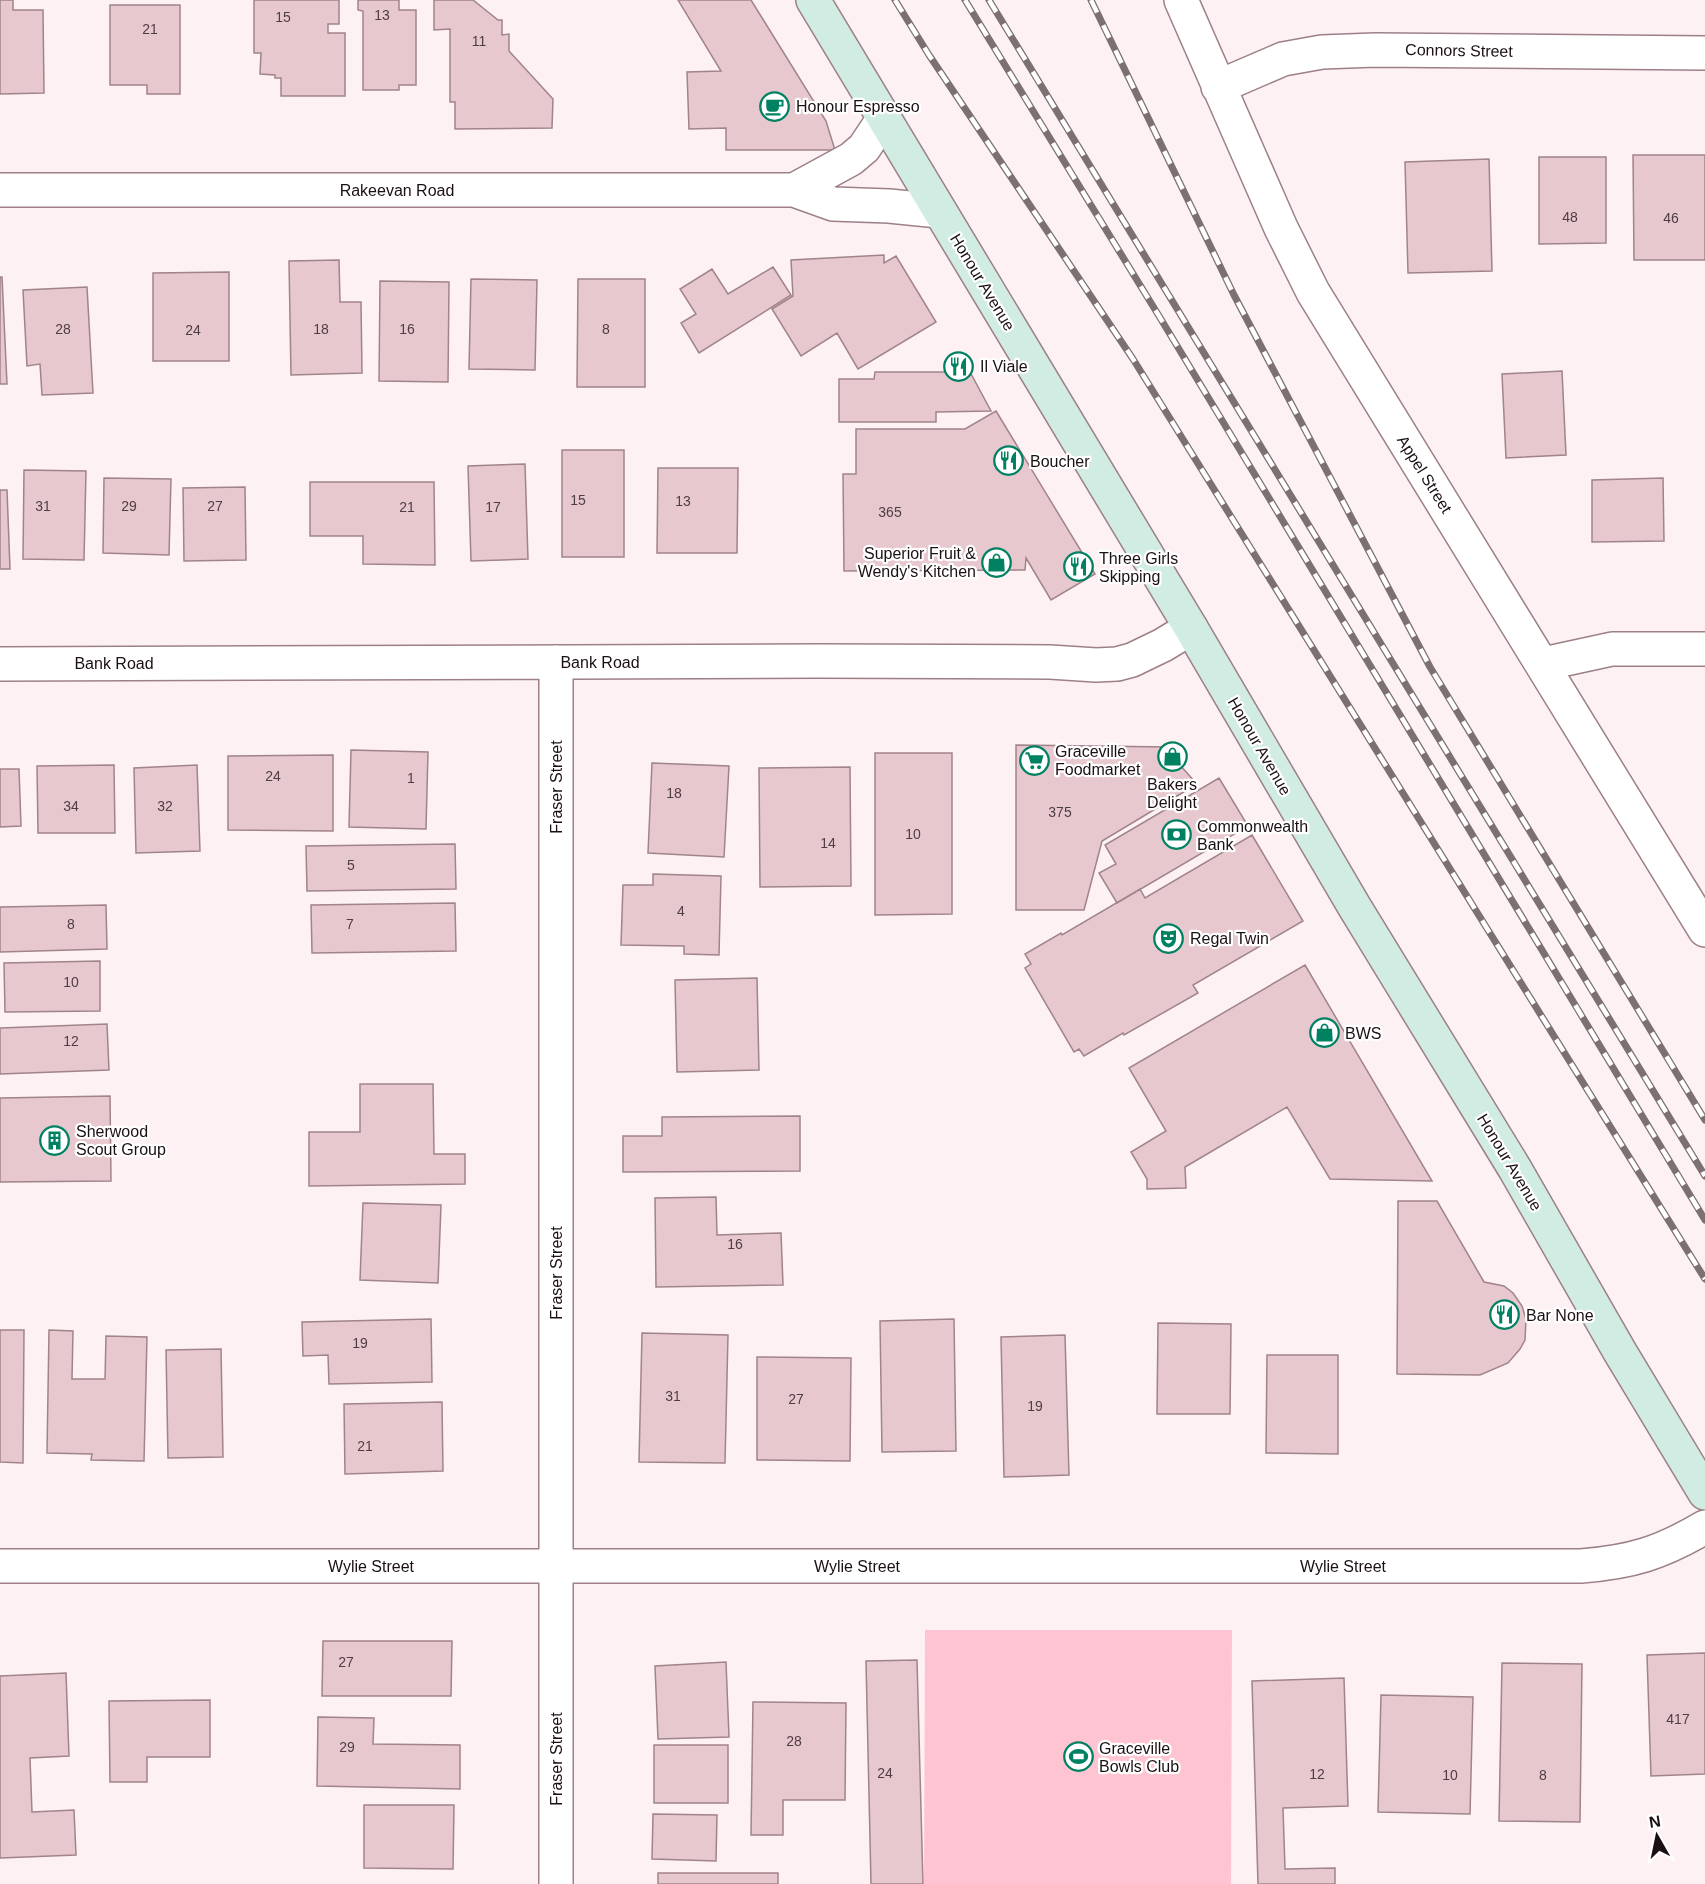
<svg xmlns="http://www.w3.org/2000/svg" width="1705" height="1884" viewBox="0 0 1705 1884" font-family="Arial,sans-serif">
<style>
.green{fill:#ffc4d1}
.building{fill:#e6c8ce;stroke:#a08489;stroke-width:1.5}
.lines{fill:none;stroke-linecap:round;stroke-linejoin:round}
.minor-casing{stroke:#9c8086;stroke-width:36}
.secondary-casing{stroke:#9c8086;stroke-width:36}
.minor{stroke:#fff;stroke-width:33}
.secondary{stroke:#d1ece2;stroke-width:33}
.rail-casing{stroke:#7c7073;stroke-width:7}
.rail{stroke:#fff;stroke-width:4.5;stroke-dasharray:14;stroke-linecap:butt}
.labels{text-anchor:middle;stroke-width:4.5;stroke-linejoin:round;paint-order:stroke}
.number-label{font-size:14px;fill:#4e3e42}
.street-label{font-size:16px;fill:#1b1013;stroke:#fff}
.poi-label{font-size:16px;fill:#1b1013;stroke:#fff;text-anchor:start}
</style>
<rect width="100%" height="100%" fill="#fef1f3"/>
<!-- green -->
<path class="green" d="M 925,1630 L 1232,1630 L 1231,1884 L 924,1884 Z"/>
<!-- building -->
<path class="building" d="M 0,0 L 13,0 L 13,10 L 43,10 L 44,93 L 0,94 Z
M 254,0 L 339,0 L 339,24 L 328,24 L 328,33 L 345,33 L 345,96 L 281,96 L 281,78 L 275,78 L 275,75 L 260,74 L 261,53 L 254,53 Z
M 358,0 L 399,0 L 399,10 L 416,10 L 416,85 L 399,85 L 399,90 L 363,90 L 363,11 L 358,10 Z
M 434,0 L 473,0 L 498,20 L 502,20 L 502,35 L 509,34 L 509,51 L 553,99 L 552,128 L 455,129 L 455,102 L 450,102 L 450,29 L 434,30 Z
M 678,0 L 751,0 L 826,121 L 835,150 L 726,150 L 726,128 L 689,129 L 687,72 L 721,71 Z
M 110,5 L 180,5 L 180,94 L 147,94 L 147,85 L 110,85 Z
M 1633,155 L 1705,155 L 1705,260 L 1634,260 Z
M 1539,157 L 1606,157 L 1606,243 L 1539,244 Z
M 1489,159 L 1492,271 L 1408,273 L 1405,162 Z
M 884,255 L 884,263 L 896,256 L 936,322 L 858,369 L 837,333 L 801,356 L 772,309 L 793,296 L 791,260 Z
M 339,260 L 340,302 L 361,302 L 362,373 L 291,375 L 289,261 Z
M 773,267 L 791,295 L 699,353 L 681,323 L 696,314 L 680,289 L 712,269 L 728,294 Z
M 229,272 L 229,361 L 153,361 L 153,273 Z
M 0,277 L 2,277 L 7,384 L 0,384 Z
M 471,279 L 537,280 L 535,370 L 469,369 Z
M 578,279 L 645,279 L 645,387 L 577,387 Z
M 380,281 L 449,282 L 448,382 L 379,381 Z
M 87,287 L 93,393 L 42,395 L 40,364 L 27,366 L 23,290 Z
M 1562,371 L 1566,455 L 1506,458 L 1502,374 Z
M 875,372 L 970,372 L 991,411 L 936,412 L 936,422 L 839,422 L 839,379 L 874,379 Z
M 996,411 L 1095,574 L 1051,600 L 1026,558 L 1025,570 L 844,571 L 843,474 L 856,474 L 856,429 L 965,429 Z
M 562,450 L 624,450 L 624,557 L 562,557 Z
M 525,464 L 528,559 L 471,561 L 468,466 Z
M 658,468 L 738,468 L 737,553 L 657,553 Z
M 24,470 L 86,471 L 84,560 L 23,559 Z
M 104,478 L 171,479 L 169,555 L 103,553 Z
M 1663,478 L 1664,541 L 1592,542 L 1592,480 Z
M 310,482 L 434,482 L 435,565 L 363,564 L 363,536 L 310,536 Z
M 245,487 L 246,560 L 184,561 L 183,488 Z
M 0,490 L 7,490 L 10,569 L 0,569 Z
M 1016,745 L 1169,747 L 1170,754 L 1197,784 L 1102,841 L 1084,910 L 1016,910 Z
M 351,750 L 428,752 L 426,829 L 349,827 Z
M 875,753 L 952,753 L 952,914 L 875,915 Z
M 333,755 L 333,831 L 228,830 L 228,756 Z
M 652,763 L 729,766 L 724,857 L 648,853 Z
M 114,765 L 115,833 L 38,833 L 37,766 Z
M 197,765 L 200,851 L 136,853 L 134,768 Z
M 850,767 L 851,886 L 760,887 L 759,768 Z
M 0,769 L 19,769 L 21,826 L 0,827 Z
M 1219,778 L 1248,826 L 1117,903 L 1099,873 L 1116,864 L 1105,845 Z
M 1252,835 L 1303,921 L 1193,985 L 1198,993 L 1124,1035 L 1123,1033 L 1084,1056 L 1079,1049 L 1074,1052 L 1025,968 L 1031,964 L 1025,954 L 1061,933 L 1062,935 L 1140,889 L 1145,898 Z
M 455,844 L 456,889 L 307,891 L 306,846 Z
M 653,874 L 721,876 L 719,955 L 684,954 L 684,946 L 621,945 L 623,885 L 653,885 Z
M 455,903 L 456,951 L 312,953 L 311,905 Z
M 106,905 L 107,949 L 0,952 L 0,907 Z
M 100,961 L 100,1011 L 5,1012 L 4,963 Z
M 1305,965 L 1432,1181 L 1330,1179 L 1287,1107 L 1185,1167 L 1186,1188 L 1147,1189 L 1147,1179 L 1131,1152 L 1166,1131 L 1129,1068 Z
M 757,978 L 759,1070 L 677,1072 L 675,980 Z
M 107,1024 L 109,1070 L 0,1074 L 0,1028 Z
M 360,1084 L 433,1084 L 434,1154 L 465,1154 L 465,1184 L 309,1186 L 309,1132 L 360,1132 Z
M 110,1096 L 111,1181 L 0,1182 L 0,1098 Z
M 800,1116 L 800,1171 L 623,1172 L 623,1136 L 662,1136 L 662,1117 Z
M 716,1197 L 717,1235 L 781,1233 L 783,1285 L 656,1287 L 655,1198 Z
M 1398,1201 L 1437,1201 L 1484,1282 L 1504,1286 L 1513,1293 L 1522,1306 L 1526,1319 L 1525,1340 L 1520,1349 L 1508,1363 L 1480,1375 L 1397,1374 Z
M 363,1203 L 441,1205 L 438,1283 L 360,1280 Z
M 431,1319 L 432,1382 L 329,1384 L 328,1355 L 303,1356 L 302,1322 Z
M 954,1319 L 956,1451 L 882,1452 L 880,1321 Z
M 1158,1323 L 1231,1324 L 1230,1414 L 1157,1414 Z
M 0,1330 L 24,1330 L 23,1463 L 0,1462 Z
M 49,1330 L 73,1331 L 72,1379 L 105,1379 L 106,1336 L 147,1337 L 144,1461 L 91,1460 L 92,1454 L 47,1453 Z
M 642,1333 L 728,1335 L 725,1463 L 639,1462 Z
M 1065,1335 L 1069,1475 L 1004,1477 L 1001,1337 Z
M 221,1349 L 223,1457 L 168,1458 L 166,1350 Z
M 1267,1355 L 1338,1355 L 1338,1454 L 1266,1453 Z
M 757,1357 L 851,1358 L 850,1461 L 757,1460 Z
M 442,1402 L 443,1471 L 345,1474 L 344,1404 Z
M 323,1641 L 452,1641 L 451,1696 L 322,1696 Z
M 1705,1653 L 1705,1774 L 1651,1776 L 1647,1655 Z
M 917,1660 L 923,1884 L 871,1884 L 866,1661 Z
M 726,1662 L 729,1737 L 658,1739 L 655,1666 Z
M 1502,1663 L 1582,1664 L 1580,1822 L 1499,1821 Z
M 66,1673 L 69,1756 L 30,1758 L 32,1812 L 74,1810 L 76,1855 L 0,1858 L 0,1676 Z
M 1344,1678 L 1348,1806 L 1283,1808 L 1285,1869 L 1335,1868 L 1335,1884 L 1258,1884 L 1252,1681 Z
M 1381,1695 L 1473,1697 L 1470,1814 L 1378,1812 Z
M 210,1700 L 210,1757 L 147,1757 L 147,1782 L 110,1782 L 109,1701 Z
M 753,1702 L 846,1703 L 845,1800 L 783,1800 L 783,1835 L 751,1835 Z
M 318,1717 L 374,1718 L 373,1744 L 460,1745 L 460,1789 L 317,1786 Z
M 654,1745 L 728,1745 L 728,1803 L 654,1803 Z
M 364,1805 L 454,1805 L 453,1869 L 364,1868 Z
M 653,1814 L 717,1815 L 716,1861 L 652,1859 Z
M 658,1873 L 778,1873 L 778,1884 L 658,1884 Z"/>
<g class="lines">
<defs>
<path id="minor" d="M 1181,0 L 1281,228 L 1313,292 L 1705,930
M 1218,87 L 1283,59 L 1322,52 L 1375,50 L 1705,53
M 0,190 L 794,190 L 833,204 L 889,206 L 939,211
M 794,190 L 851,159 L 864,148 L 884,118
M 556,662 L 556,1884
M 0,664 L 819,661 L 1050,662 L 1096,665 L 1117,664 L 1132,660 L 1163,645 L 1191,628
M 1543,664 L 1612,649 L 1705,649
M 0,1566 L 1581,1566 C 1632,1562 1661,1553 1705,1527"/>
<path id="secondary" d="M 813,0 L 1191,628 L 1354,906 L 1515,1169 L 1620,1352 L 1705,1493"/>
</defs>
<!-- minor casing -->
<use href="#minor" class="minor-casing"/>
<!-- secondary casing -->
<use href="#secondary" class="secondary-casing"/>
<!-- minor -->
<use href="#minor" class="minor"/>
<!-- secondary -->
<use href="#secondary" class="secondary"/>
<defs>
<path id="rail" d="M 895,0 L 929,55 L 1133,359 L 1705,1279
M 965,0 L 1159,316 L 1705,1220
M 989,0 L 1705,1176
M 1091,0 L 1234,295 L 1430,667 L 1705,1120"/>
</defs>
<!-- rail casing -->
<use href="#rail" class="rail-casing"/>
<!-- rail -->
<use href="#rail" class="rail"/>
</g>
<!-- icons -->
<defs>
<symbol id="cafe-ring" viewBox="-11 -11 22 22"><circle r="9.5" fill="#fff" stroke="#008162" stroke-width="1.5"/><path d="M-5.5-4.5H6V0H3Q3 3.5 0 3.5H-2.5Q-5.5 3.5-5.5 0ZM3-3.2v2h1.7v-2ZM-6 4.5H4V6H-6Z" fill="#008162"/></symbol>
<symbol id="restaurant-ring" viewBox="-11 -11 22 22"><circle r="9.5" fill="#fff" stroke="#008162" stroke-width="1.5"/><path d="M-5-6h1v4h1v-4h1v4h1v-4h1v5L-1.5 .5V6h-2V.5L-5-1ZM5-6V6H3V1.5H1.5Q1.5-4 5-6Z" fill="#008162"/></symbol>
<symbol id="shop-ring" viewBox="-11 -11 22 22"><circle r="9.5" fill="#fff" stroke="#008162" stroke-width="1.5"/><path d="M-5-2.5h2.3a2.7 3.5 0 0 1 5.4 0H5L5.5 6h-11ZM-1.5-2.5h3a1.5 2.3 0 0 0-3 0Z" fill="#008162"/></symbol>
<symbol id="supermarket-ring" viewBox="-11 -11 22 22"><circle r="9.5" fill="#fff" stroke="#008162" stroke-width="1.5"/><path d="M-6-5.5h2.5l.6 2H6L4.5 2H-2.5L-4.4-4H-6ZM-1.5 3.2a1.3 1.3 0 1 0 .1 0ZM3 3.2a1.3 1.3 0 1 0 .1 0Z" fill="#008162"/></symbol>
<symbol id="bank-ring" viewBox="-11 -11 22 22"><circle r="9.5" fill="#fff" stroke="#008162" stroke-width="1.5"/><path d="M-6-4H6V4H-6ZM0-2.3a2.3 2.3 0 1 0 0 4.6a2.3 2.3 0 1 0 0-4.6Z" fill="#008162"/></symbol>
<symbol id="theatre-ring" viewBox="-11 -11 22 22"><circle r="9.5" fill="#fff" stroke="#008162" stroke-width="1.5"/><path d="M-5-5.5Q0-4 5-5.5V0Q5 5 0 6Q-5 5-5 0ZM-3.3-2.5H-1v1.5H-3.3ZM1-2.5H3.3v1.5H1ZM-2.8 1Q0 5.5 2.8 1Z" fill="#008162"/></symbol>
<symbol id="building-ring" viewBox="-11 -11 22 22"><circle r="9.5" fill="#fff" stroke="#008162" stroke-width="1.5"/><path d="M-4-6H4V6H1V3H-1V6H-4ZM-2.5-4.3h1.7v1.8h-1.7ZM.8-4.3h1.7v1.8H.8ZM-2.5-1h1.7V.8h-1.7ZM.8-1h1.7V.8H.8Z" fill="#008162"/></symbol>
<symbol id="stadium-ring" viewBox="-11 -11 22 22"><circle r="9.5" fill="#fff" stroke="#008162" stroke-width="1.5"/><path d="M0-5a6.5 5 0 1 0 0 10a6.5 5 0 1 0 0-10ZM-3.5-1.8h7v3.6h-7Z" fill="#008162"/></symbol>
</defs>
<g fill-rule="evenodd">
<use href="#cafe-ring" x="758" y="90" width="33" height="33"/>
<use href="#restaurant-ring" x="942" y="350" width="33" height="33"/>
<use href="#restaurant-ring" x="992" y="444" width="33" height="33"/>
<use href="#shop-ring" x="980" y="546" width="33" height="33"/>
<use href="#restaurant-ring" x="1062" y="550" width="33" height="33"/>
<use href="#shop-ring" x="1156" y="740" width="33" height="33"/>
<use href="#supermarket-ring" x="1018" y="744" width="33" height="33"/>
<use href="#bank-ring" x="1160" y="818" width="33" height="33"/>
<use href="#theatre-ring" x="1152" y="922" width="33" height="33"/>
<use href="#shop-ring" x="1308" y="1016" width="33" height="33"/>
<use href="#building-ring" x="38" y="1124" width="33" height="33"/>
<use href="#restaurant-ring" x="1488" y="1298" width="33" height="33"/>
<use href="#stadium-ring" x="1062" y="1740" width="33" height="33"/>
</g>
<g class="labels">
<!-- number labels -->
<g class="number-label">
<text x="382" y="20">13</text>
<text x="283" y="22">15</text>
<text x="150" y="34">21</text>
<text x="479" y="46">11</text>
<text x="1570" y="222">48</text>
<text x="1671" y="223">46</text>
<text x="63" y="334">28</text>
<text x="321" y="334">18</text>
<text x="407" y="334">16</text>
<text x="606" y="334">8</text>
<text x="193" y="335">24</text>
<text x="578" y="505">15</text>
<text x="683" y="506">13</text>
<text x="43" y="511">31</text>
<text x="129" y="511">29</text>
<text x="215" y="511">27</text>
<text x="407" y="512">21</text>
<text x="493" y="512">17</text>
<text x="890" y="517">365</text>
<text x="273" y="781">24</text>
<text x="411" y="783">1</text>
<text x="674" y="798">18</text>
<text x="71" y="811">34</text>
<text x="165" y="811">32</text>
<text x="1060" y="817">375</text>
<text x="913" y="839">10</text>
<text x="828" y="848">14</text>
<text x="351" y="870">5</text>
<text x="681" y="916">4</text>
<text x="71" y="929">8</text>
<text x="350" y="929">7</text>
<text x="71" y="987">10</text>
<text x="71" y="1046">12</text>
<text x="735" y="1249">16</text>
<text x="360" y="1348">19</text>
<text x="673" y="1401">31</text>
<text x="796" y="1404">27</text>
<text x="1035" y="1411">19</text>
<text x="365" y="1451">21</text>
<text x="346" y="1667">27</text>
<text x="1678" y="1724">417</text>
<text x="794" y="1746">28</text>
<text x="347" y="1752">29</text>
<text x="885" y="1778">24</text>
<text x="1317" y="1779">12</text>
<text x="1450" y="1780">10</text>
<text x="1543" y="1780">8</text>
</g>
<!-- street labels -->
<g class="street-label">
<text transform="translate(1459 50) rotate(1)" y="6">Connors Street</text>
<text x="397" y="196">Rakeevan Road</text>
<text transform="translate(983 282) rotate(59)" y="6">Honour Avenue</text>
<text transform="translate(1425 474) rotate(58)" y="6">Appel Street</text>
<text x="600" y="668">Bank Road</text>
<text x="114" y="669">Bank Road</text>
<text transform="translate(1260 746) rotate(60)" y="6">Honour Avenue</text>
<text transform="translate(556 787) rotate(-90)" y="6">Fraser Street</text>
<text transform="translate(1510 1162) rotate(59)" y="6">Honour Avenue</text>
<text transform="translate(556 1273) rotate(-90)" y="6">Fraser Street</text>
<text x="371" y="1572">Wylie Street</text>
<text x="857" y="1572">Wylie Street</text>
<text x="1343" y="1572">Wylie Street</text>
<text transform="translate(556 1759) rotate(-90)" y="6">Fraser Street</text>
</g>
<!-- poi labels -->
<g class="poi-label">
<text x="796" y="112">Honour Espresso</text>
<text x="980" y="372">Il Viale</text>
<text x="1030" y="467">Boucher</text>
<text x="976" y="559" text-anchor="end">Superior Fruit &amp;<tspan x="976" dy="18">Wendy's Kitchen</tspan></text>
<text x="1099" y="564">Three Girls<tspan x="1099" dy="18">Skipping</tspan></text>
<text x="1055" y="757">Graceville<tspan x="1055" dy="18">Foodmarket</tspan></text>
<text x="1172" y="790" text-anchor="middle">Bakers<tspan x="1172" dy="18">Delight</tspan></text>
<text x="1197" y="832">Commonwealth<tspan x="1197" dy="18">Bank</tspan></text>
<text x="1190" y="944">Regal Twin</text>
<text x="1345" y="1039">BWS</text>
<text x="76" y="1137">Sherwood<tspan x="76" dy="18">Scout Group</tspan></text>
<text x="1526" y="1321">Bar None</text>
<text x="1099" y="1754">Graceville<tspan x="1099" dy="18">Bowls Club</tspan></text>
</g>
</g>
<!-- north arrow -->
<g transform="translate(1657 1836) rotate(351)" stroke="#ffffff" stroke-width="4.5" paint-order="stroke">
<path d="M0-4.5L10 22L0 15L-10 22Z" fill="#1b1013"/>
<text y="-9" font-size="16" font-weight="bold" text-anchor="middle" fill="#1b1013">N</text>
</g>
</svg>
